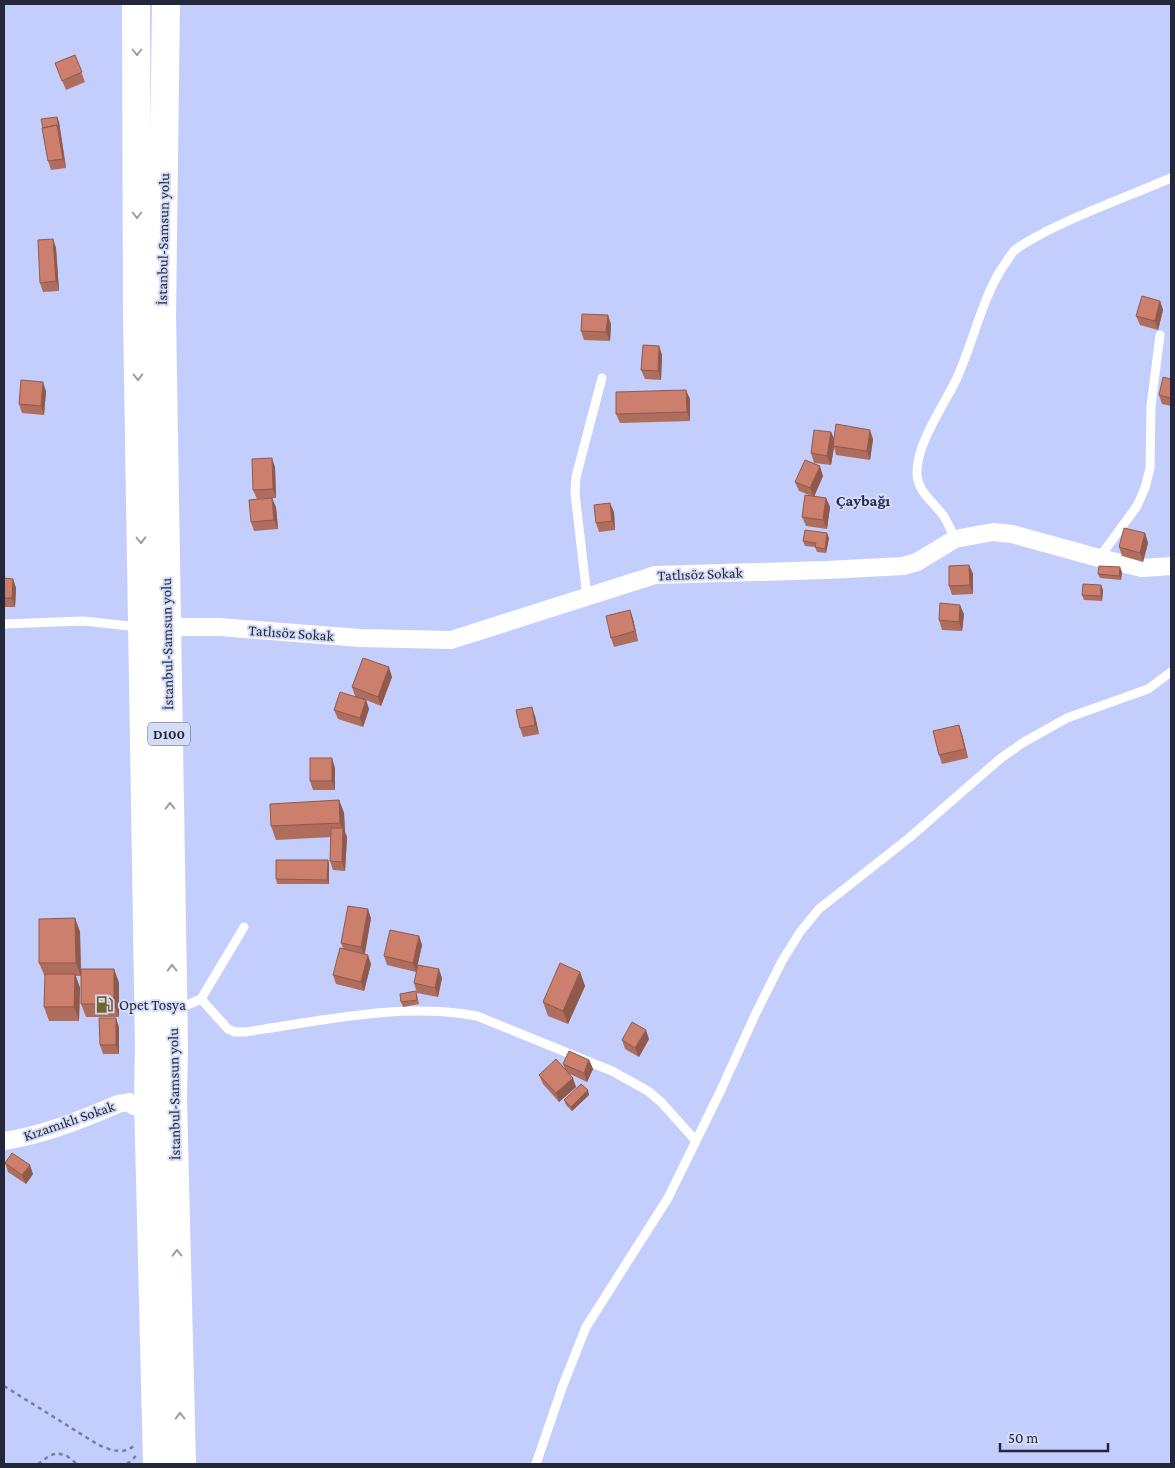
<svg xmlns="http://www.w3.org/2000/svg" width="1175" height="1468" viewBox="0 0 1175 1468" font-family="'Crimson Pro',serif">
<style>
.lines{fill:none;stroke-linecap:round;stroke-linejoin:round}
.path{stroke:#777f9f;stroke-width:2.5;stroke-dasharray:4 4;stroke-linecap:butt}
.lane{stroke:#fff;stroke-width:9}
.street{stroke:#fff;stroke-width:18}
.highway{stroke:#fff;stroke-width:28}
.wall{fill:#af6d5e}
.shaded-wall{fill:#8f594c}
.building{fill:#cc7f6d;stroke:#8f594c}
.oneway{stroke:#9c9ea5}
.labels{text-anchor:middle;stroke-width:4;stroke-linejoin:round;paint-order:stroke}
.shield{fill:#d5dcf8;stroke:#585d72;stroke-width:1}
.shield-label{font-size:14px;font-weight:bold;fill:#232738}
.street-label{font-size:15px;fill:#232738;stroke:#d5dcf8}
.poi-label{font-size:15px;fill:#232738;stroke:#d5dcf8;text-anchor:start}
.neighbourhood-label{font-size:16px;font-weight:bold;fill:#272e52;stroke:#d5dcf8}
</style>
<rect width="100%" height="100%" fill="#c3cefc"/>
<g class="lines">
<!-- path -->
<path class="path" d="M 4,1386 L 97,1444 C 109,1450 125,1456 136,1444
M 38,1464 L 49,1456 L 57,1453 L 67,1456 L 77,1464
M 127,1464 L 136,1456"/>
<!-- lane -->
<path class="lane" d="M 955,539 C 951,531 948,522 943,515 C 933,502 918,492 917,474 C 916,444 943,407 956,380 C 973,344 981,301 1002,268 C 1006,263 1009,257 1013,252 C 1022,243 1035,238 1045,232 C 1086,211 1129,196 1171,178
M 1099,558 L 1137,506 L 1145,488 L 1150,468 L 1151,406 L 1160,335
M 587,597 L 575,493 L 576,477 L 602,378
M 4,624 L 83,621 L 139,627
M 201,999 L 228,1029 L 235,1032 L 245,1032 C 322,1021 400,1002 477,1016 L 612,1071 L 648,1091 L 661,1102 L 696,1141
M 178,1009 L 201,999 L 244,927
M 536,1464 L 563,1385 L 586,1327 L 668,1198 L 720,1092 L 755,1015 L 782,961 L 800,932 L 819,909 L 909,838 L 1001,758 L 1024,742 L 1067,718 L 1148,689 L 1171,672"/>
<!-- street -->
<path class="street" d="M 167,627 L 219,627 L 360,638 L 451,640 L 655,575 L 827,570 L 903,566 L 917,562 L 955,539 L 993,532 L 1012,534 L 1099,558 L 1142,568 L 1171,566
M 4,1141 C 43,1135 81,1120 118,1104 L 129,1102 L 134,1106"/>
<!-- highway -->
<path class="highway" d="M 136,4 L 137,317 L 149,1047 L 148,1098 L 157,1464
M 166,4 L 162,316 L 174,1047 L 173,1099 L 182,1464"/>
</g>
<!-- wall -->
<path class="wall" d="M 75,55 L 85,82 L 66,90 L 55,63 Z
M 57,117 L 59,122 L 66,168 L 51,170 L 48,161 Z
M 53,239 L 56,248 L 59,291 L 43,292 L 40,283 Z
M 1160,301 L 1163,310 L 1158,330 L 1140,325 L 1136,316 Z
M 611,324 L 610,341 L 584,340 L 581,331 Z
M 659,346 L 662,355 L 661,380 L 645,379 L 641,370 Z
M 1171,379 L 1171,406 L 1162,404 L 1159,395 Z
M 46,391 L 44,415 L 22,413 L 19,404 Z
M 690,399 L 690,421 L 620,423 L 616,414 Z
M 831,432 L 834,440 L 873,439 L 870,460 L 836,455 L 834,447 L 831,465 L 814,463 L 811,453 Z
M 275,467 L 276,498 L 257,499 L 253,490 Z
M 823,476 L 814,496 L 826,498 L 830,507 L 827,529 L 806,526 L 802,517 L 812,496 L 799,491 L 795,482 Z
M 276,507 L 278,529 L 254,531 L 251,522 Z
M 614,512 L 615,530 L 599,532 L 596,523 Z
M 1145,533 L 1148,543 L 1143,562 L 1122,556 L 1119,547 Z
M 829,538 L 826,553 L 817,552 L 815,547 L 805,546 L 803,541 Z
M 969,565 L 973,574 L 973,594 L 952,595 L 949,586 Z
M 1122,572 L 1121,580 L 1100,578 L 1098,574 Z
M 4,578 L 13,579 L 16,588 L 15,607 L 4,607 Z
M 1103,590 L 1102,601 L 1084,600 L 1082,595 Z
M 630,610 L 633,619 L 638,641 L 614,647 L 611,638 Z
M 964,614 L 962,631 L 942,630 L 939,620 Z
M 392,677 L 381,706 L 366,700 L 369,709 L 363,727 L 338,719 L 334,710 L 355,696 L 352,687 Z
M 535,716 L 539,734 L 523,737 L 520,728 Z
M 959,725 L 962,734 L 968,758 L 942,764 L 939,755 Z
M 335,768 L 335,790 L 313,790 L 310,781 Z
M 339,800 L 344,813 L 345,832 L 347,837 L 345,871 L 333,870 L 330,861 L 331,837 L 276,840 L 271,826 Z
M 328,860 L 329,864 L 329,884 L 277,884 L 276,879 Z
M 75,918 L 80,932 L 81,976 L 76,976 L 80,988 L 79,1021 L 49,1021 L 44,1007 L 45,977 L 39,963 Z
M 371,918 L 365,954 L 371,964 L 364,991 L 336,984 L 333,975 L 343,948 L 341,943 Z
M 419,936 L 422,945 L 416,972 L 387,965 L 384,956 Z
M 114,969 L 119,983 L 119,1017 L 86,1017 L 81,1004 Z
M 580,972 L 585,986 L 568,1024 L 548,1016 L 543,1002 Z
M 442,978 L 438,997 L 417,993 L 414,983 Z
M 417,995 L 419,1004 L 403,1007 L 401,1002 Z
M 119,1027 L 119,1054 L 103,1054 L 100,1045 Z
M 649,1039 L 639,1057 L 625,1049 L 622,1040 Z
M 589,1060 L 593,1069 L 587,1082 L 570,1074 L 576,1087 L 559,1102 L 543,1084 L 539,1075 L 565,1069 L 563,1064 Z
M 589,1095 L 572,1111 L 566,1105 L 564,1100 Z
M 5,1163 L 33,1174 L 26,1184 L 8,1172 Z"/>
<!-- shaded-wall -->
<path class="shaded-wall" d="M 57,117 L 59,122 L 66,168 L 63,159 Z
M 53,239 L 56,248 L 59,291 L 56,281 Z
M 1160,301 L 1163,310 L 1158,330 L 1155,321 Z
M 608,315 L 611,324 L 610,341 L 606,332 Z
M 659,346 L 662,355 L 661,380 L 658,371 Z
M 43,382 L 46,391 L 44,415 L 41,406 Z
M 686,390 L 690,399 L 690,421 L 687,412 Z
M 870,430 L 873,439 L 870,460 L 867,451 Z
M 831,432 L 835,441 L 831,465 L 827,456 Z
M 272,458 L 275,467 L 276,498 L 273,489 Z
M 820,466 L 823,476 L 814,497 L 810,488 Z
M 272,498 L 276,507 L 278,529 L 274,520 Z
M 826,498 L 830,507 L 827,529 L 823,520 Z
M 610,503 L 614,512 L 615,530 L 612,521 Z
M 827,533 L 829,538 L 826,553 L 825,549 Z
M 1145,533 L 1148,543 L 1143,562 L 1140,553 Z
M 969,565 L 973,574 L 973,594 L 970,585 Z
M 1120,567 L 1122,572 L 1121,580 L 1119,576 Z
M 13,579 L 16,588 L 15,607 L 12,598 Z
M 1101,585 L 1103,590 L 1102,601 L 1101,596 Z
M 960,605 L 964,614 L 962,631 L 959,622 Z
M 630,610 L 633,619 L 638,641 L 635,631 Z
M 389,667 L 392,677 L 381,706 L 378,697 Z
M 366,700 L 369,709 L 363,727 L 360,718 Z
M 532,707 L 535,716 L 539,734 L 535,725 Z
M 959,725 L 962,734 L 968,758 L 965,749 Z
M 332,758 L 335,768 L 335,790 L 332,781 Z
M 339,800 L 344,813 L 345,832 L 347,837 L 345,871 L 342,862 L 343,831 L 340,823 Z
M 328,860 L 329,864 L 329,884 L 327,880 Z
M 368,909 L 371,918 L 364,956 L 361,947 Z
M 75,918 L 80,932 L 81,976 L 76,963 Z
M 419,936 L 422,945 L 416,972 L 413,963 Z
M 368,955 L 371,964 L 364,991 L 361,982 Z
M 114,969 L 119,983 L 119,1017 L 114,1004 Z
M 439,969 L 442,978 L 438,997 L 435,988 Z
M 580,972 L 585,986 L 568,1024 L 563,1011 Z
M 75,974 L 80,988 L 79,1021 L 74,1007 Z
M 116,1018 L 119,1027 L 119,1054 L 116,1045 Z
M 646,1030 L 649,1039 L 639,1057 L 635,1048 Z
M 589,1060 L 593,1069 L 587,1082 L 584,1073 Z
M 573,1078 L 576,1087 L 559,1102 L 556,1093 Z
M 588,1090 L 589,1095 L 572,1111 L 571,1107 Z
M 30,1165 L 33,1174 L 26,1184 L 22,1175 Z"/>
<!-- building -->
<path class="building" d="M 75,55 L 82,72 L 62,81 L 55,63 Z
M 57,117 L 59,130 L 57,125 L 43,128 L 41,119 Z
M 57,125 L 63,159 L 48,161 L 42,128 Z
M 53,239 L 56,281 L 40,283 L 38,240 Z
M 1142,296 L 1160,301 L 1155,321 L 1136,316 Z
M 582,314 L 608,315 L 606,332 L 581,331 Z
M 643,345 L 659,346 L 658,371 L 641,370 Z
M 1163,377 L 1171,379 L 1171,398 L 1159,395 Z
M 21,380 L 43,382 L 41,406 L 19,404 Z
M 686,390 L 687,412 L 616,414 L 616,392 Z
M 836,424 L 870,430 L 867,451 L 833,446 Z
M 814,430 L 831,432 L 827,456 L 811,453 Z
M 272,458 L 273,489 L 253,490 L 252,459 Z
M 805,460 L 820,466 L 810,488 L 795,482 Z
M 805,495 L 826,498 L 823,520 L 802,517 Z
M 272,498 L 274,520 L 251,522 L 249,500 Z
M 610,503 L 612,521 L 596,523 L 594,505 Z
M 1124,528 L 1145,533 L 1140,553 L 1119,547 Z
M 805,530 L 827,533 L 825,549 L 815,547 L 816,543 L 803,541 Z
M 969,565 L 970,585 L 949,586 L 949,566 Z
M 1099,566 L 1120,567 L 1119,576 L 1098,574 Z
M 4,578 L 13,579 L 12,598 L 4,598 Z
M 1083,584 L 1101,585 L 1101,596 L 1082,595 Z
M 940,603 L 960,605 L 959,622 L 939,620 Z
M 630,610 L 635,631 L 611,638 L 606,616 Z
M 363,658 L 389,667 L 378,697 L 352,687 Z
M 340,692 L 366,700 L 360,718 L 334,710 Z
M 532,707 L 535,725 L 520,728 L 516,710 Z
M 959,725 L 965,749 L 939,755 L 933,731 Z
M 310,758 L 332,758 L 332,781 L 310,781 Z
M 339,800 L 340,823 L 271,826 L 270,804 Z
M 331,828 L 343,828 L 342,862 L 330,861 Z
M 276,860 L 328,860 L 327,880 L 276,879 Z
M 348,906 L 368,909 L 361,947 L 341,943 Z
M 75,918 L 76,963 L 39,963 L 39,919 Z
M 390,930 L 419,936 L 413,963 L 384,956 Z
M 340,948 L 368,955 L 361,982 L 333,975 Z
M 560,963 L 580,972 L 563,1011 L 543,1002 Z
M 418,965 L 439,969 L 435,988 L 414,983 Z
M 81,969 L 114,969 L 114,1004 L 81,1004 Z
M 45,974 L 75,974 L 74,1007 L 44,1007 Z
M 416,991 L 417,1000 L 401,1002 L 400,994 Z
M 99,1018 L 116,1018 L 116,1045 L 100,1045 Z
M 632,1022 L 646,1030 L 635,1048 L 622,1040 Z
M 569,1051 L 589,1060 L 584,1073 L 563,1064 Z
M 556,1059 L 573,1078 L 556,1093 L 539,1075 Z
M 581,1084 L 588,1090 L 571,1107 L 564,1100 Z
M 12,1153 L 30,1165 L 22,1175 L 5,1163 Z"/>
<!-- one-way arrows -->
<defs><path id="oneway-chevron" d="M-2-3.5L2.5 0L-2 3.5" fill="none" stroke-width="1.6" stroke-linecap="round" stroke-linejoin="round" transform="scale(1.25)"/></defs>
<g class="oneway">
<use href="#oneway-chevron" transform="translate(137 52) rotate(90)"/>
<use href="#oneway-chevron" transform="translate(137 215) rotate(90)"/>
<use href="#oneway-chevron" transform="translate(138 377) rotate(89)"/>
<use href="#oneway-chevron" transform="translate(141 540) rotate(89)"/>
<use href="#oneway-chevron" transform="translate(170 806) rotate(-91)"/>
<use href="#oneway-chevron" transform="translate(172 968) rotate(-91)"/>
<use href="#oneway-chevron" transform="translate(177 1253) rotate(-91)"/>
<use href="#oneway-chevron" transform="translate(180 1416) rotate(-91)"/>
</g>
<!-- icons -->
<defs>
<symbol id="fuel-bare" viewBox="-9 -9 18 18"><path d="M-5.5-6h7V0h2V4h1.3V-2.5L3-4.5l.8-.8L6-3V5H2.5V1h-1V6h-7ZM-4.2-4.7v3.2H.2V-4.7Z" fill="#726431" stroke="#d5dcf8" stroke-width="2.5" paint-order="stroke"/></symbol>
</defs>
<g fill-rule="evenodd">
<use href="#fuel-bare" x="92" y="992" width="25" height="25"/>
</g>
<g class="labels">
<!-- shield labels -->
<rect class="shield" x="148" y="722.5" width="42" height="23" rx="4"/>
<g class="shield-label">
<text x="169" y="739">D100</text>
</g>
<!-- street labels -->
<g class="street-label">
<text transform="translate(163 239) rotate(-89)" y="5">İstanbul-Samsun yolu</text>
<text transform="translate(700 574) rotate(-2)" y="5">Tatlısöz Sokak</text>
<text transform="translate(291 633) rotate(4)" y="5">Tatlısöz Sokak</text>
<text transform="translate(167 644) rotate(-91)" y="5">İstanbul-Samsun yolu</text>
<text transform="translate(174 1094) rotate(-91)" y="5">İstanbul-Samsun yolu</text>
<text transform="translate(69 1121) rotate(-19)" y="5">Kızamıklı Sokak</text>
</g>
<!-- poi labels -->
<g class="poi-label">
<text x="119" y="1010">Opet Tosya</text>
</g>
<!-- neighbourhood labels -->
<g class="neighbourhood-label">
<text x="863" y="506">Çaybağı</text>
</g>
</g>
<!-- border -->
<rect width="1175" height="1468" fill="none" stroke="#232738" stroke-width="10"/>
<!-- scale -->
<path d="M1000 1443v8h108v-8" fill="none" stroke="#232738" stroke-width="2.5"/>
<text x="1008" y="1443" font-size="15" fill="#232738" stroke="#d5dcf8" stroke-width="4" paint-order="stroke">50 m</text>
</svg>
